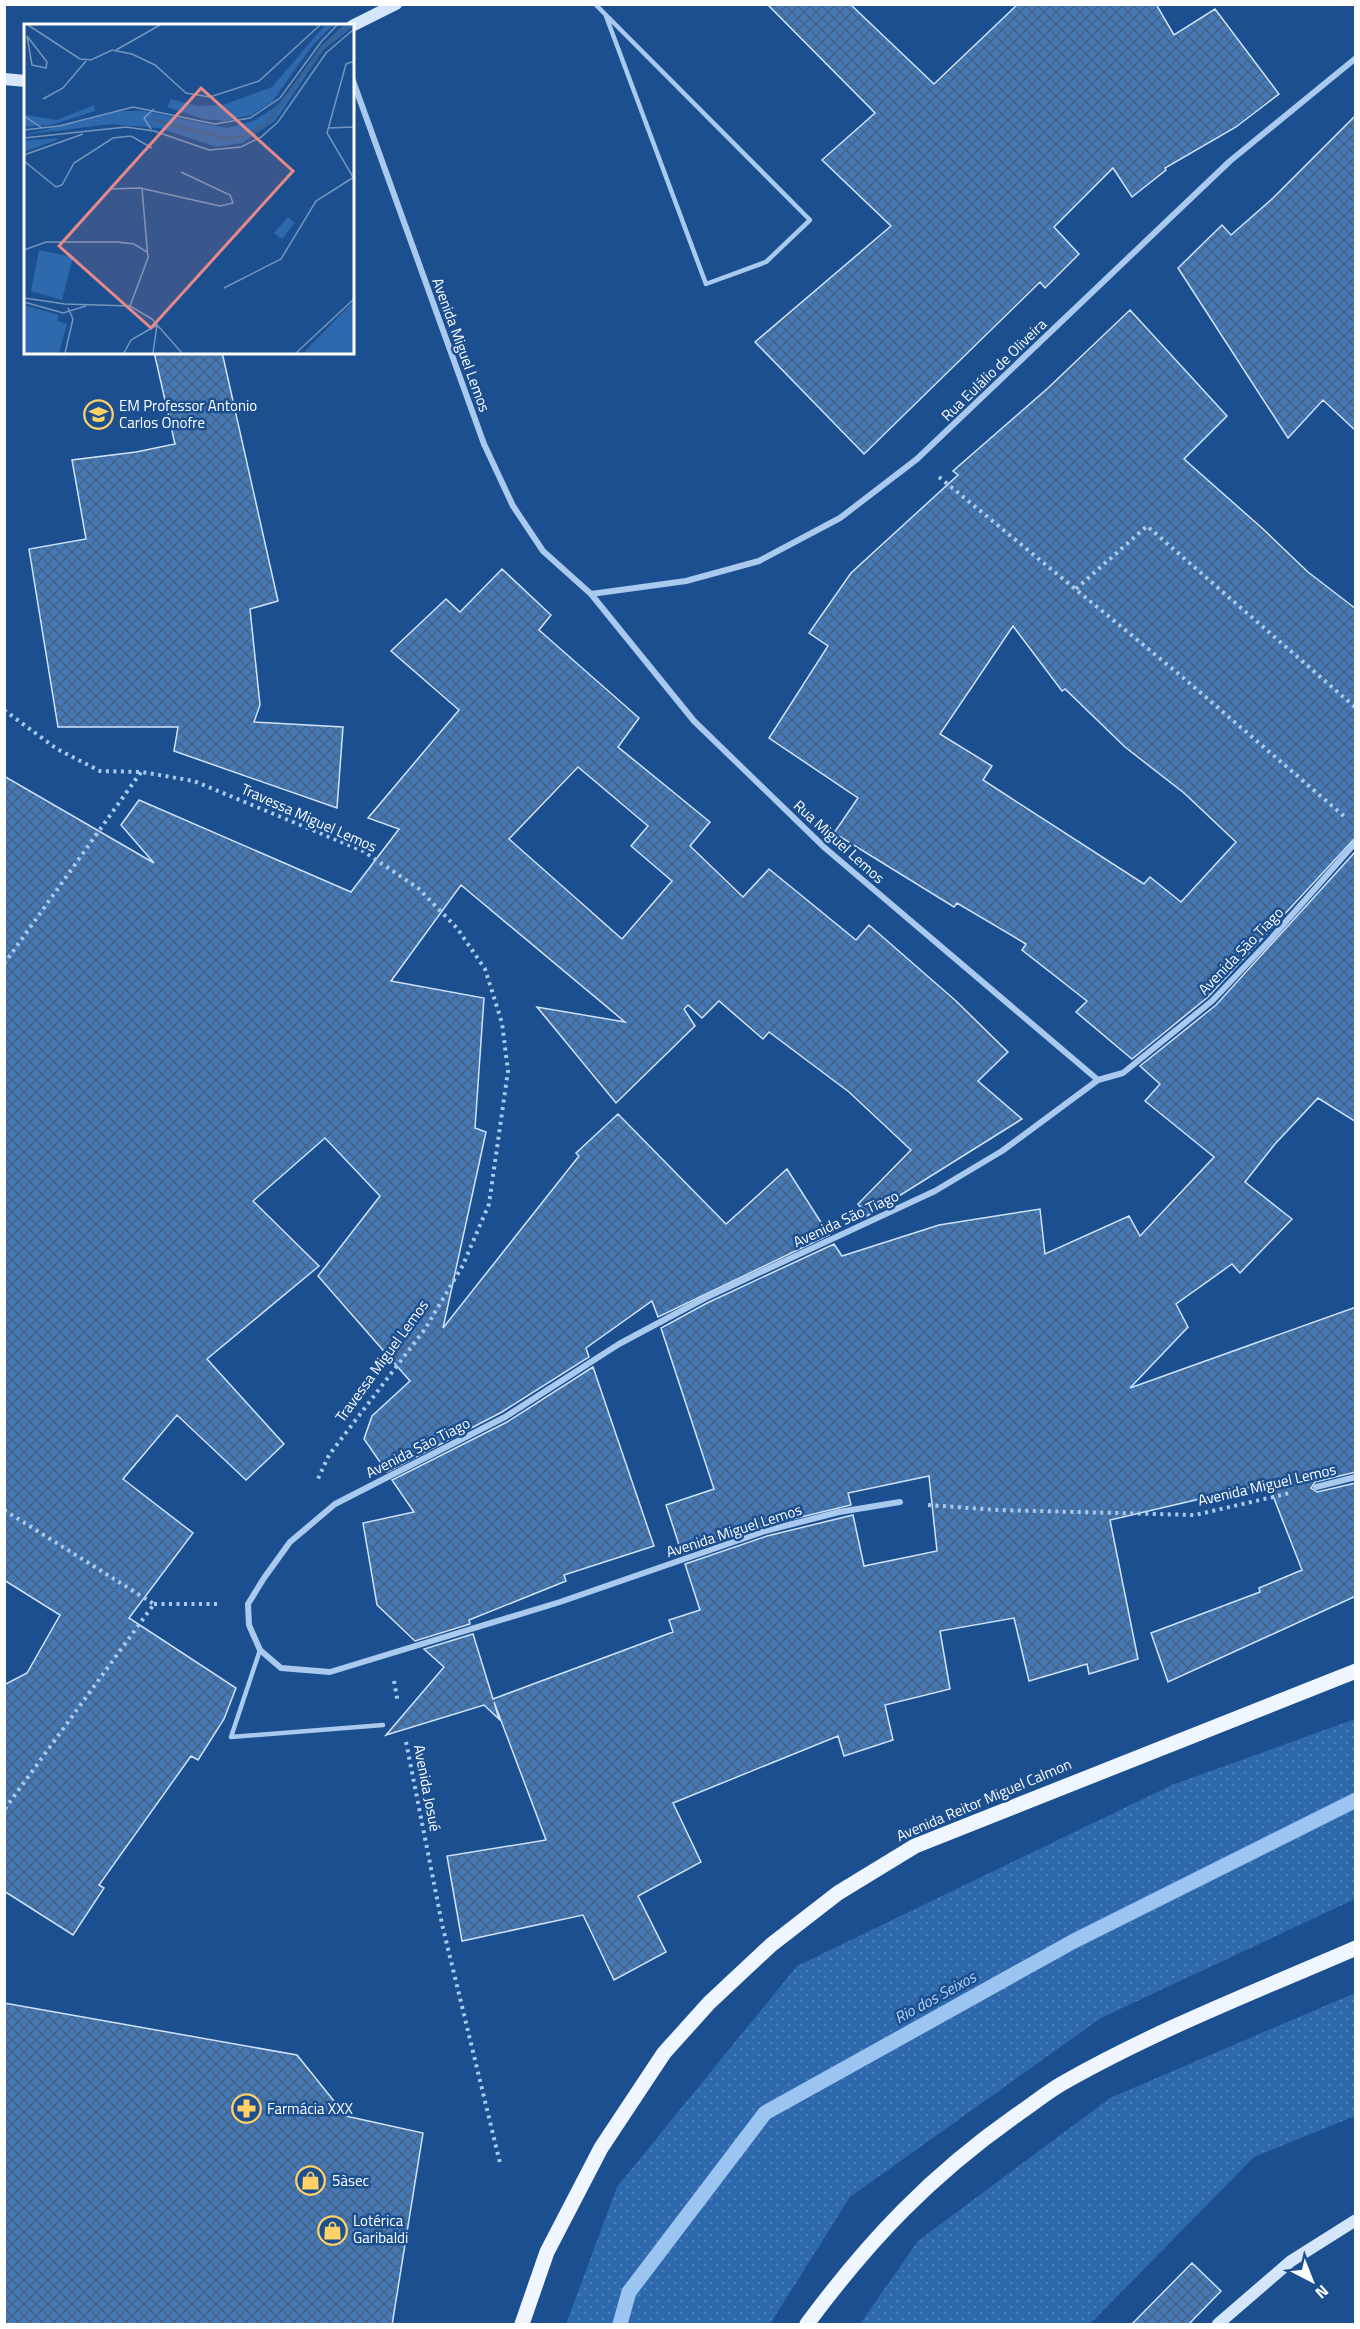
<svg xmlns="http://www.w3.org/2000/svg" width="1360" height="2329" viewBox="0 0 1360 2329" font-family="'Titillium Web',sans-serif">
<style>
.grass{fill:url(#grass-dots)}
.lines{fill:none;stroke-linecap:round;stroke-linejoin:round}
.stream{stroke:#9cc4f0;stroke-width:15}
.building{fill:url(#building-cross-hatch);stroke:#cfe3fa;stroke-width:1.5;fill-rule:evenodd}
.path{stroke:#a9c9ee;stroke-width:4;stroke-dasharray:3 4.5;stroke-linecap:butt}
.service{stroke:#a9c9ee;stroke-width:4.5}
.minor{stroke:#a9c9ee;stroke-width:6}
.secondary{stroke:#d6e6fa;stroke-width:12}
.primary{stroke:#f0f6ff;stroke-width:15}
.labels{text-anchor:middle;stroke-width:5;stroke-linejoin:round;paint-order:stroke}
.street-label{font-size:15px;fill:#fff;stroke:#1b4f8f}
.poi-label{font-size:15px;fill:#fff;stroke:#1b4f8f;text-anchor:start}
.water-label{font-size:16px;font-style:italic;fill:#b5d3f5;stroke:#1b4f8f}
.inset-river{fill:none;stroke:#3c6290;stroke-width:3}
.inset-road{fill:none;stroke:#7695bc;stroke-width:1.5}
.view{fill:#e88989;fill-opacity:0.15;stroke:#e88989;stroke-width:3}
.inset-edge{fill:none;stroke:#fff;stroke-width:3}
</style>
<defs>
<pattern id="grass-dots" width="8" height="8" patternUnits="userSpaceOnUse" patternTransform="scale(1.5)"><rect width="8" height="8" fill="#2e69ad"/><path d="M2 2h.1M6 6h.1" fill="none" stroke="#4d80b9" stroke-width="1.8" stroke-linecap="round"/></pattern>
<pattern id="building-cross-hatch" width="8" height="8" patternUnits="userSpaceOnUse" patternTransform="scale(1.5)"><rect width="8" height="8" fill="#4478b7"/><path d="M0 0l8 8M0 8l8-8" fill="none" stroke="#486282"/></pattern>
</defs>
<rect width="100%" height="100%" fill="#1b4f8f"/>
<!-- grass -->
<path class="grass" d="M 1355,1719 L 1355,1899 L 1101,2018 L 850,2197 L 770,2324 L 566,2324 L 617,2187 L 797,1966 L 1172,1785 Z
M 1355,1993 L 1355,2116 L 1254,2157 L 1090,2324 L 860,2324 L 918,2241 L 1110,2098 Z"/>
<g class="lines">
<!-- stream -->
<path class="stream" d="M 620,2324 L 629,2292 L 765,2113 L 1074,1941 L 1356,1800"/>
</g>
<!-- building -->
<path class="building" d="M 767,4 L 850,4 L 934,84 L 1018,4 L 1156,4 L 1174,35 L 1215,9 L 1279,94 L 1236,127 L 1165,168 L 1166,170 L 1132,197 L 1113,168 L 1054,227 L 1079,254 L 1045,288 L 1040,282 L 864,454 L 755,342 L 891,226 L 822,160 L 875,113 Z
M 1356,115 L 1356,431 L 1323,400 L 1288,438 L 1178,268 L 1222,225 L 1231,235 L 1273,198 Z
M 1130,310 L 1227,416 L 1184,459 L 1263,529 L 1308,572 L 1356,609 L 1356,837 L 1208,997 L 1132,1059 L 1076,1012 L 1087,1001 L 1022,950 L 1026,944 L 957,903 L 954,907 L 834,833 L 858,798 L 769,738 L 828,646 L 809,633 L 851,573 L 958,475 L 953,471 L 1048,388 ZM 1013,626 L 1062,691 L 1065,689 L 1125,747 L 1184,793 L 1236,842 L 1181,902 L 1150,877 L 1144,884 L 983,780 L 992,766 L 940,734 Z
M 154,352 L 222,352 L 278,601 L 250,609 L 260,705 L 254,722 L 343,727 L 337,808 L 174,751 L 178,727 L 58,727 L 29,549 L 86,539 L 72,460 L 136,452 L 175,444 Z
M 502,569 L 551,615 L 539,630 L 639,718 L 618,747 L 710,822 L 690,846 L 743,897 L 769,869 L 856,940 L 869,925 L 956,1001 L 1008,1052 L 978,1081 L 1022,1119 L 867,1216 L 858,1204 L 911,1150 L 849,1092 L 769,1032 L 763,1039 L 719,1001 L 702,1018 L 688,1005 L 684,1009 L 695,1026 L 616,1103 L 537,1007 L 625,1022 L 461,885 L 391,981 L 484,998 L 475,1128 L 486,1132 L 443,1328 L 579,1156 L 576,1153 L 618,1114 L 726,1224 L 787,1169 L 829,1235 L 658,1317 L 652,1301 L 586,1348 L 589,1357 L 502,1412 L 387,1472 L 364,1439 L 372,1416 L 410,1381 L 318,1276 L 380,1196 L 325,1138 L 253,1201 L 319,1266 L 207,1359 L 284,1444 L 246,1480 L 177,1415 L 123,1479 L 193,1533 L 129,1618 L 236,1688 L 224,1719 L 198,1760 L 191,1756 L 99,1885 L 104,1888 L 73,1935 L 4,1891 L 4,1685 L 27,1673 L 60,1615 L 4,1580 L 4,776 L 154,863 L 121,825 L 139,800 L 351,892 L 399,829 L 368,818 L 459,710 L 391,651 L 446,599 L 460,612 ZM 578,767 L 648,826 L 631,846 L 672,881 L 622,939 L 509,839 Z
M 1356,851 L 1356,1122 L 1318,1098 L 1275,1144 L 1245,1182 L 1292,1219 L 1240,1273 L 1232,1264 L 1176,1304 L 1188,1327 L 1130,1388 L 1356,1307 L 1356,1472 L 1315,1482 L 1311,1488 L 1317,1492 L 1356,1483 L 1356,1596 L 1168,1682 L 1151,1633 L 1260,1592 L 1259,1588 L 1302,1570 L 1268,1483 L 1110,1520 L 1138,1659 L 1089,1674 L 1087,1664 L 1029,1681 L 1014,1618 L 940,1631 L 950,1689 L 885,1705 L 893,1740 L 844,1756 L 838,1736 L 673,1803 L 701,1862 L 638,1896 L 666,1952 L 614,1980 L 583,1915 L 462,1941 L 447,1856 L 546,1840 L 494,1702 L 499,1719 L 484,1705 L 386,1735 L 444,1667 L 424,1649 L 473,1634 L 493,1699 L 673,1632 L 669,1620 L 700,1610 L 685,1564 L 767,1536 L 853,1515 L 864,1566 L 937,1551 L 929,1476 L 848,1493 L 851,1505 L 764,1526 L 682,1554 L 666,1505 L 714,1489 L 661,1328 L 707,1303 L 834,1244 L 842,1256 L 939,1225 L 1040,1209 L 1045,1254 L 1129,1216 L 1140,1236 L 1214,1157 L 1145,1101 L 1160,1084 L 1140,1066 L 1216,1005 Z
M 593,1367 L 654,1546 L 564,1575 L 566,1581 L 469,1620 L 470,1624 L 415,1641 L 377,1605 L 363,1523 L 414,1512 L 392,1480 L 507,1422 Z
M 4,2003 L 297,2055 L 346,2116 L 423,2133 L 392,2325 L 4,2325 Z
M 1192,2263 L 1221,2291 L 1188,2325 L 1131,2325 Z"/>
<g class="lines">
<!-- path -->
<path class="path" d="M 939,477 L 1180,675 L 1345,817
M 1076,589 L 1147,526 L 1356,708
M 4,710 L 57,749 L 100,771 L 142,772 L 194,781 L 363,851 L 418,888 L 457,928 L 485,969 L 502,1023 L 508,1071 L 489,1204 L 463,1265 L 425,1329 L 329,1455 L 317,1481
M 4,964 L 141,772
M 928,1505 L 998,1510 L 1195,1515 L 1290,1493
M 4,1510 L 154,1604 L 4,1810
M 154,1604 L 219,1604
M 394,1681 L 398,1703
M 406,1742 L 442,1924 L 500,2163"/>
<!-- service -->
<path class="service" d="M 595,4 L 810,220 L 766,262 L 706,284 L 606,16
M 260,1650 L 231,1737 L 383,1725"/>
<!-- minor -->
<path class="minor" d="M 352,78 L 484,444 L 513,506 L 543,551 L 591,594 L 694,721 L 825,848 L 1098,1080
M 591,594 L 686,581 L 759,561 L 840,518 L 917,459 L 1230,161 L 1356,58
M 1316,1487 L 1356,1477
M 900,1502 L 839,1512 L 765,1531 L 560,1602 L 330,1672 L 281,1668 L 260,1650 L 249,1625 L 248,1604 L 264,1578 L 290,1542 L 335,1504 L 505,1417 L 619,1344 L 705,1298 L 935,1191 L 1002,1151 L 1098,1080 L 1123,1073 L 1212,1001 L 1269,941 L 1356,842"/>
<!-- secondary -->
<path class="secondary" d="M 352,26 L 396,4
M 4,79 L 26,81
M 1218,2324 L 1291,2261 L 1356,2220"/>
<!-- primary -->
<path class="primary" d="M 522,2324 L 547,2252 L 601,2148 L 664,2053 L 709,2003 L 771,1945 L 838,1893 L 915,1846 L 1356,1671
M 807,2324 C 870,2239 931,2175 1018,2114 C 1033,2104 1047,2092 1063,2083 C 1156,2030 1257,1991 1356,1948"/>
</g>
<!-- icons -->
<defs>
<symbol id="school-ring" viewBox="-11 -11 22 22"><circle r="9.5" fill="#1b4f8f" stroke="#ffd166" stroke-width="1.5"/><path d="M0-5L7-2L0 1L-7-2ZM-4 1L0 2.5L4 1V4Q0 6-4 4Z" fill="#ffd166"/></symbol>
<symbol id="pharmacy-ring" viewBox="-11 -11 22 22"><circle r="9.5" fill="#1b4f8f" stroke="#ffd166" stroke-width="1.5"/><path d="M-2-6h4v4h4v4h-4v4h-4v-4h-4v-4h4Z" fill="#ffd166"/></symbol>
<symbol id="shop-ring" viewBox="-11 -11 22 22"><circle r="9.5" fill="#1b4f8f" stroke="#ffd166" stroke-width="1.5"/><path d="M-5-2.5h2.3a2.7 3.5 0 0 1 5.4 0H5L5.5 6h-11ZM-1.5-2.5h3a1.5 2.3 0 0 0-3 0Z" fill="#ffd166"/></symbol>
</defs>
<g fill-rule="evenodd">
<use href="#school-ring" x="82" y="398" width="33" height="33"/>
<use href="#pharmacy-ring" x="230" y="2092" width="33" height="33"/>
<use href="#shop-ring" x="294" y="2164" width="33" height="33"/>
<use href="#shop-ring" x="316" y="2214" width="33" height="33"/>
</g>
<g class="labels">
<!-- street labels -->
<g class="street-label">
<text transform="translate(461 345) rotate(70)" y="5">Avenida Miguel Lemos</text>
<text transform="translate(994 370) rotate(-44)" y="5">Rua Eulálio de Oliveira</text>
<text transform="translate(309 818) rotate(24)" y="5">Travessa Miguel Lemos</text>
<text transform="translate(839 842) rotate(42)" y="5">Rua Miguel Lemos</text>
<text transform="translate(1241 951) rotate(-46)" y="5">Avenida São Tiago</text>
<text transform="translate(846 1219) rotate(-25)" y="5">Avenida São Tiago</text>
<text transform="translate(382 1361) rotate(-54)" y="5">Travessa Miguel Lemos</text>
<text transform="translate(418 1448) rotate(-27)" y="5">Avenida São Tiago</text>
<text transform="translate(1267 1485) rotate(-13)" y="5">Avenida Miguel Lemos</text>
<text transform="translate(734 1531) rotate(-18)" y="5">Avenida Miguel Lemos</text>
<text transform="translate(427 1788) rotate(79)" y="5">Avenida Josué</text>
<text transform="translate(984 1800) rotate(-23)" y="5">Avenida Reitor Miguel Calmon</text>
</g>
<!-- poi labels -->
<g class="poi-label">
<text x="119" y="411">EM Professor Antonio<tspan x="119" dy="17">Carlos Onofre</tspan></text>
<text x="267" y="2114">Farmácia XXX</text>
<text x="332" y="2186">5àsec</text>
<text x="353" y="2226">Lotérica<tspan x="353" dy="17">Garibaldi</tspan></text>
</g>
<!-- water labels -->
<g class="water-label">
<text transform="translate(935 1997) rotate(-29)" y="6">Rio dos Seixos</text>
</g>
</g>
<!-- overview -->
<g transform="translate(24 24)">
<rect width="330" height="330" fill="#1b4f8f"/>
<path d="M 301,1 L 309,1 L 287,23 L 248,78 L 227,91 L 201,97 L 179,95 L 143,83 L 147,75 L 173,82 L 199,81 L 248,63 ZM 320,1 L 330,2 L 299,26 L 251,97 L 218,119 L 193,123 L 135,104 L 87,100 L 0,111 L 96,87 L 119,87 L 203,104 L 229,97 L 250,84 L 265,69 L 296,23 ZM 70,81 L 71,87 L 27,101 L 0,103 L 2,91 L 33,96 Z" fill="#2e69ad"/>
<path d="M 330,277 L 330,329 L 283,329 L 281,327 Z" fill="#2e69ad"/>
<path d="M 15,226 L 49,233 L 38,276 L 7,267 ZM 0,281 L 35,291 L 33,297 L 43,300 L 35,329 L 0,329 Z" fill="#2e69ad"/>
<path d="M 33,114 L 33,116 L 0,128 L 0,117 ZM 0,281 L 9,285 L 2,313 L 28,319 L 27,329 L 0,329 Z" fill="#2e69ad"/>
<path d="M 264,193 L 271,199 L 258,215 L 250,209 Z" fill="#2e69ad"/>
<path class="inset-river" d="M 130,96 L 204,115 L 224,111 L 243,99 L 298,24 L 325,1"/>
<path class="inset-road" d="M 4,1 L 56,35 L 67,36 L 88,26 L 108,30 L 131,41 L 162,69 L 186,73 L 235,57 L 296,1M 3,12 L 23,38 L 22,44 L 8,41 ZM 92,26 L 136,1M 19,75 L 39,64 L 62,37M 0,92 L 18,104M 304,104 L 330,103M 127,105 L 120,94 L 130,85M 0,106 L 35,102 L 109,83 L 191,100 L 226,94 L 256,74 L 297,18 L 313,1M 0,114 L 102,103 L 130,107 L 185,126 L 217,123 L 237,113 L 254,98 L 302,29 L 330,5M 0,131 L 59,110M 0,137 L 32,163 L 38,161 L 50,139 L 89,114 L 107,112 L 128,124M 329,153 L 303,109 L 322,40 L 330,37M 85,165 L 116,164 L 196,182 L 209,179 L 206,171 L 157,148M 0,226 L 22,218 L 93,218 L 110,220 L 123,228M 200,264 L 257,235 L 292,177 L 330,153M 0,274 L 41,280 L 106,282 L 128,295 L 158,329M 0,278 L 39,289 L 62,282M 106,282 L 124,234 L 118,165M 41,329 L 49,295 L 44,284M 100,329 L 107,316 L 133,301M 129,329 L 133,301M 272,329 L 330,275"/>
<path class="view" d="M 177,64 L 269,147 L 127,304 L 35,222 Z"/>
<rect width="330" height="330" class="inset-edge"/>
</g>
<!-- border -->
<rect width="1360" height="2329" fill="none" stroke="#ffffff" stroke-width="12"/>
<!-- north arrow -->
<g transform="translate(1312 2281) rotate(138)" stroke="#1b4f8f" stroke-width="4.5" paint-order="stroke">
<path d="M0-4.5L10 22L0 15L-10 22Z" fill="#ffffff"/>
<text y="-9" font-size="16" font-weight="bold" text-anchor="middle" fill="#ffffff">N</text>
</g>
</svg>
